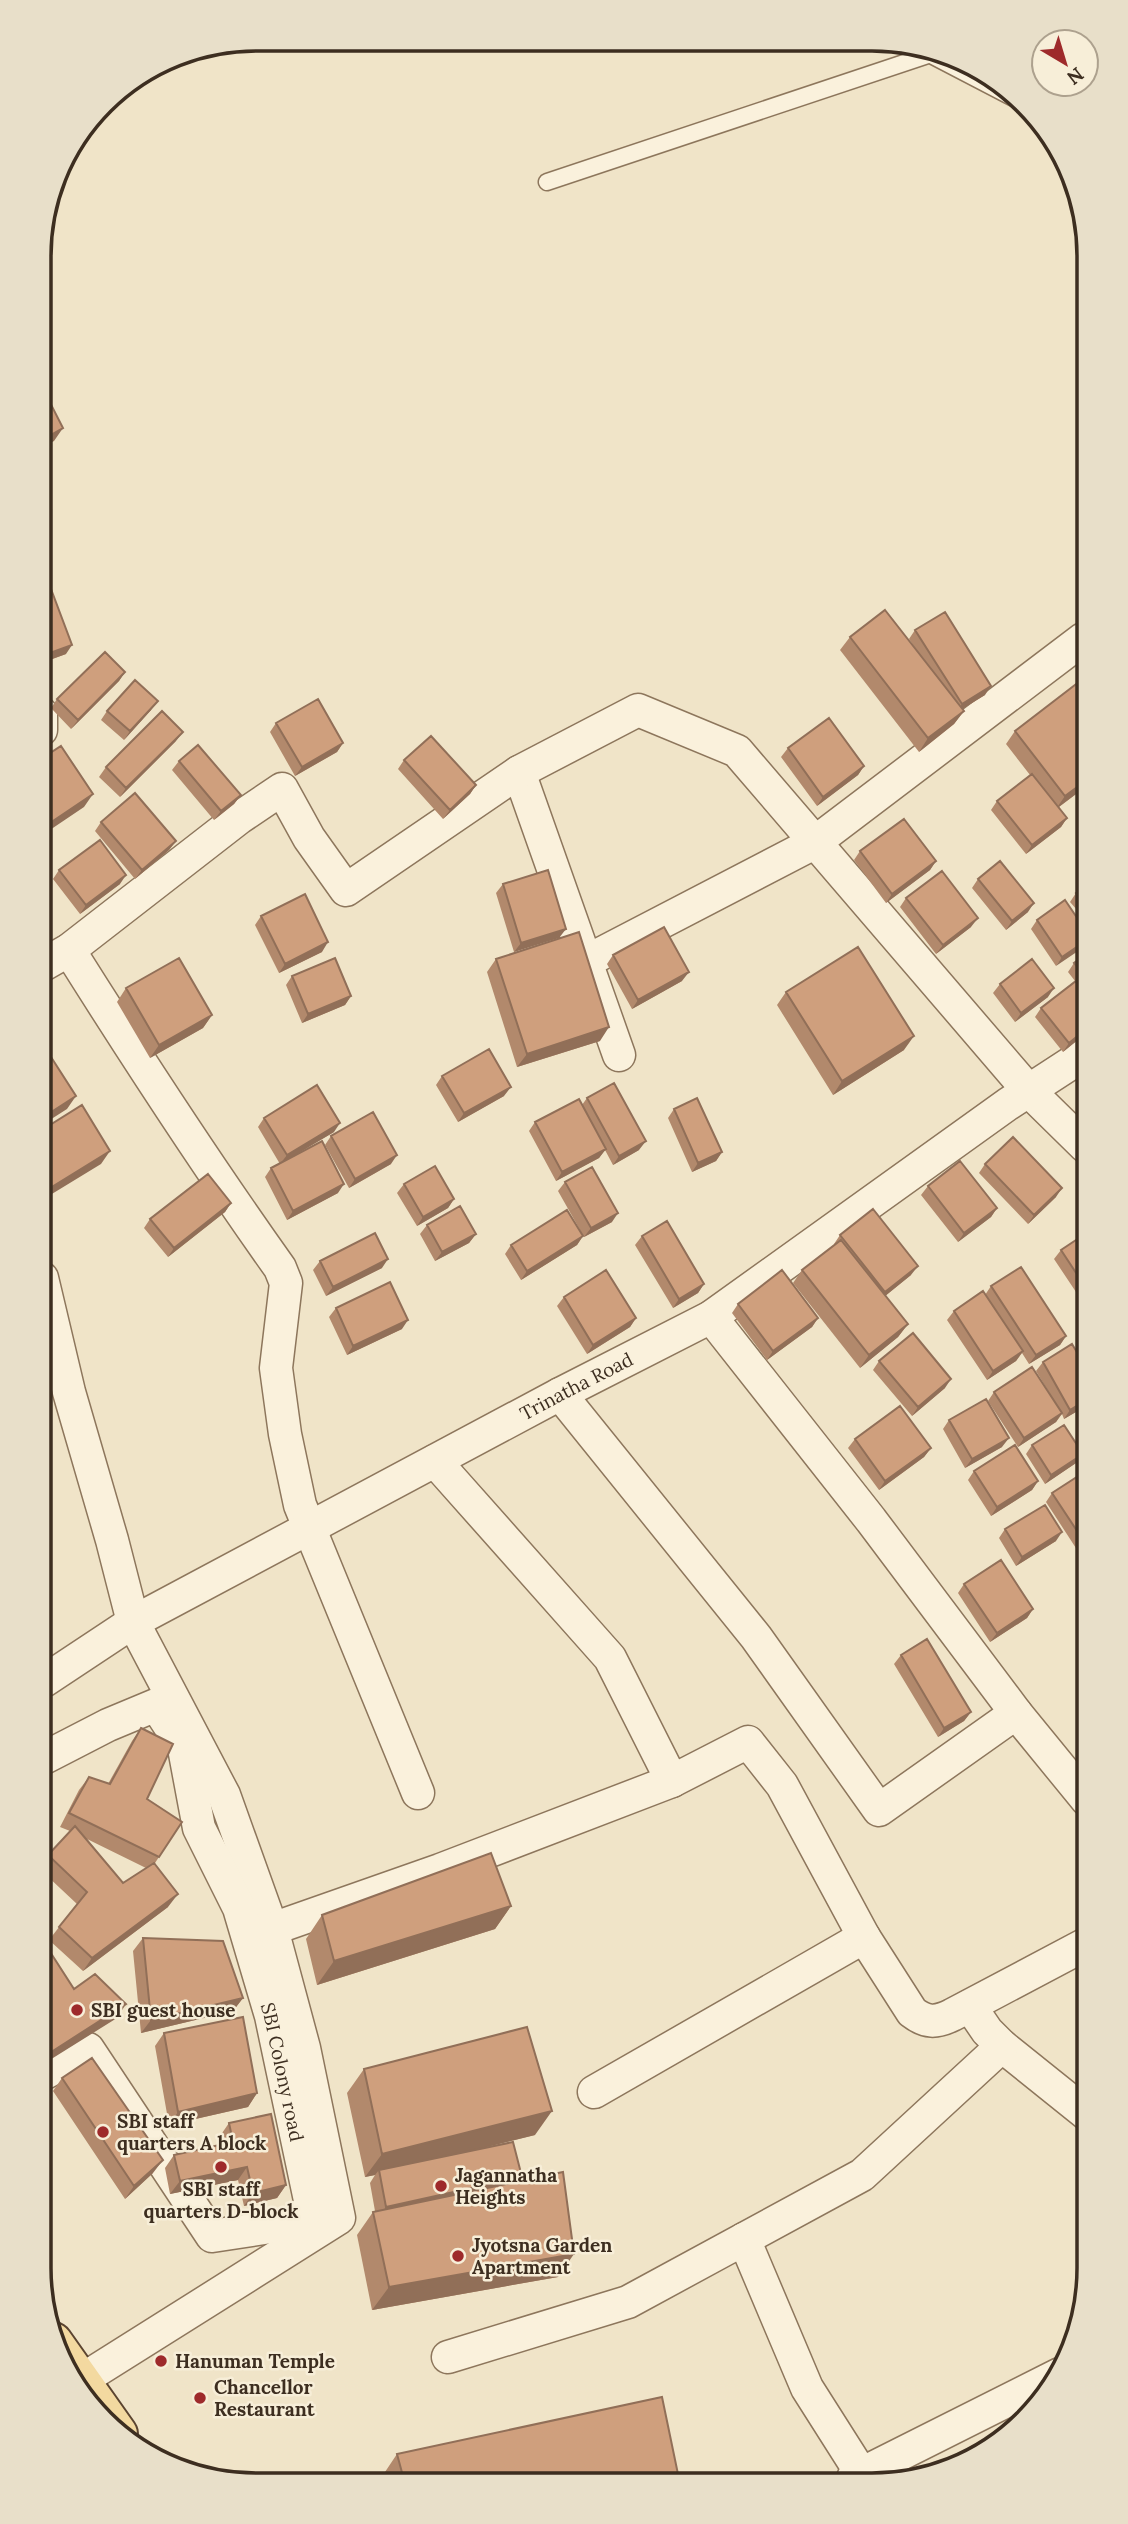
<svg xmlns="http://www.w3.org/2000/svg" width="1128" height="2524" viewBox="0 0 1128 2524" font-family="Lora,serif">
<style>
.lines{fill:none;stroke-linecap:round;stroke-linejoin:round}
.lane-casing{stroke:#8d765c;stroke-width:19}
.street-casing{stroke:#8d765c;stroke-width:35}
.primary-casing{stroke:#5b4430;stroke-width:42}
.lane{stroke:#faf1dc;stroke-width:16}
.street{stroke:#faf1dc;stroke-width:32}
.primary{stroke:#f3d9a0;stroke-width:38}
.wall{fill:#b2896c;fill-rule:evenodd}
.shaded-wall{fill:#916f58}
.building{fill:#cf9f7d;stroke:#916f58;stroke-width:2}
.poi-dot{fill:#9e2a2b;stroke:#f7eed8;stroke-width:2.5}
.labels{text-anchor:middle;stroke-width:5;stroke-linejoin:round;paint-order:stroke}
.street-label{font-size:19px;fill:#3d2e20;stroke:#f7eed8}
.poi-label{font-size:19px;font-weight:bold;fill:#3d2e20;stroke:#f7eed8;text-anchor:start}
.rim{fill:none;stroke:#3d2e20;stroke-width:3.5}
</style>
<rect width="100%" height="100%" fill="#f0e4c8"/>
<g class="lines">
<defs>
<path id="lane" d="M 908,43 L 1025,104
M 547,182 L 931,54"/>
<g id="street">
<path d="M 41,713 L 41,730"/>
<path d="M 519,772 L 619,1055"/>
<path d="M 69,950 C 137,1058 206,1164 280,1268 L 286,1283 L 276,1368 L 285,1434 L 300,1505 L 418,1793"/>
<path d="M 585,962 L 814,843 L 1083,639"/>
<path d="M 41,966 L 69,950 L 239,818 L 282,789 L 309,838 L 346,890 L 519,772 L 638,710 L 737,751 L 1028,1090 L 1085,1146"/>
<path d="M 42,1278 L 69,1392 L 112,1540 L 133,1622 L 224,1795 L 272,1929 L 304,2048 L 339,2218 L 80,2381"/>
<path d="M 711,1317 L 871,1520 L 1016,1713"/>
<path d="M 560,1394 L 756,1637 L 879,1810 L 1016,1713 L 1087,1800"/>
<path d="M 435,1461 L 610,1658 L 672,1781 L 748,1742 L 782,1785 L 864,1937 L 912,2012 C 926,2023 936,2023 952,2015 L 1088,1943"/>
<path id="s1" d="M 44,1681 L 133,1622 L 560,1394 L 711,1317 L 1008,1104 L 1085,1054"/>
<path id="s2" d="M 44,1758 L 108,1725 L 156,1705 L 184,1748 L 199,1828 L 239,1908 L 271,2016 L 311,2205 L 296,2223 L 212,2236 L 88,2049 L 45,2073"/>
<path d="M 272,1929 L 440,1870 L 672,1781"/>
<path d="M 970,2006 L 987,2031 L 1002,2046 L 1088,2115"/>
<path d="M 594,2092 L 864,1937"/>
<path d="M 744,2239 L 807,2388 L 861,2473"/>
<path d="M 448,2357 L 628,2302 L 862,2175 L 1002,2046"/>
<path d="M 853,2478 L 1060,2374"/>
</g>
<path id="primary" d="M 53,2342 L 118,2434"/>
</defs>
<!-- lane casing -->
<use href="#lane" class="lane-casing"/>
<!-- street casing -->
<use href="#street" class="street-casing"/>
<!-- primary casing -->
<use href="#primary" class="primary-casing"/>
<!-- lane -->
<use href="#lane" class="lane"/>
<!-- street -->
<use href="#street" class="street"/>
<!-- primary -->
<use href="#primary" class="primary"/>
</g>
<!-- wall -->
<path class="wall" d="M 40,593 L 66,654 L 44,662 L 40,654 Z
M 915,630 L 985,695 L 962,709 L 964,711 L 954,724 L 919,752 L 840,650 L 850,637 L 915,648 L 909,639 Z
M 125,672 L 119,681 L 71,729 L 51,708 L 57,699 Z
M 1084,678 L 1084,788 L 1059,807 L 1067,818 L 1061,827 L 1026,854 L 991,810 L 997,801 L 1030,775 L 1006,744 L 1015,731 Z
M 151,710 L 124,740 L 101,720 L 107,711 Z
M 276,723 L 343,743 L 337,752 L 295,776 L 270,732 Z
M 176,741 L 120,797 L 99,777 L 106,767 Z
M 788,748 L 864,766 L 858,775 L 817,806 L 781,757 Z
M 404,760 L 476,785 L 470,794 L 443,819 L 398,769 Z
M 179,761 L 241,795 L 234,804 L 214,820 L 172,770 Z
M 101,822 L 176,841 L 169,850 L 135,879 L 95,831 Z
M 860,851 L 936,861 L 930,870 L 886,903 L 854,860 Z
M 59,870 L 120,884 L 80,914 L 53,879 Z
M 978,879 L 1028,912 L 1006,930 L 972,888 Z
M 503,884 L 566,929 L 514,952 L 496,893 Z
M 1084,886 L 1084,918 L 1070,902 L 1076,893 Z
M 906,898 L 971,927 L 936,954 L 900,907 Z
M 261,916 L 322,952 L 279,973 L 255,925 Z
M 1037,920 L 1084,928 L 1056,966 L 1031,929 Z
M 613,955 L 682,981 L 632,1009 L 607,964 Z
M 1085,955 L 1085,1034 L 1063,1052 L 1035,1017 L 1041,1008 L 1075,981 L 1068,972 L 1074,963 Z
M 496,959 L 600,1041 L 517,1067 L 487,972 Z
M 292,976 L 351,996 L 345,1005 L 302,1023 L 286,985 Z
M 1000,984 L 1048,997 L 1015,1022 L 993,993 Z
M 126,988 L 212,1015 L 203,1028 L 150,1058 L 117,1002 Z
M 786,992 L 904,1050 L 833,1095 L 777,1005 Z
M 442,1076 L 504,1096 L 458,1122 L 436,1085 Z
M 587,1098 L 639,1150 L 613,1165 L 605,1150 L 599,1158 L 556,1181 L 529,1131 L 535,1122 L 582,1105 Z
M 674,1109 L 722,1152 L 716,1161 L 692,1172 L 668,1118 Z
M 264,1118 L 334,1132 L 295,1155 L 338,1193 L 287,1220 L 265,1177 L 271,1168 L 280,1164 L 258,1127 Z
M 331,1136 L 391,1164 L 349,1188 L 325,1145 Z
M 985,1164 L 1056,1197 L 1028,1224 L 979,1173 Z
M 565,1182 L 612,1222 L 584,1237 L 558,1191 Z
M 404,1184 L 454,1199 L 448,1208 L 417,1226 L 397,1193 Z
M 928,1186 L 997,1208 L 991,1217 L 958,1242 L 921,1195 Z
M 231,1203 L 225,1212 L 168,1257 L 144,1228 L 150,1219 Z
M 427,1225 L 476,1234 L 469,1243 L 435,1261 L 420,1234 Z
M 1085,1234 L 1086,1307 L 1054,1259 L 1061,1250 Z
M 840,1235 L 911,1275 L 885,1296 L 908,1324 L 898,1337 L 860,1368 L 793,1283 L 802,1270 L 835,1245 L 834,1244 Z
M 583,1236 L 577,1245 L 521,1280 L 505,1254 L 511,1245 Z
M 642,1236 L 704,1284 L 698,1293 L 673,1308 L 635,1245 Z
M 320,1261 L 382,1268 L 326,1296 L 313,1270 Z
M 991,1286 L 1066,1336 L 1060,1345 L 1029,1364 L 1022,1353 L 1016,1361 L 987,1380 L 947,1320 L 954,1311 L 985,1295 Z
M 564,1297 L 636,1318 L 630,1327 L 587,1354 L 557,1306 Z
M 738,1304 L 818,1318 L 812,1327 L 767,1360 L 732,1313 Z
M 336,1308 L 402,1329 L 347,1355 L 329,1317 Z
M 879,1361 L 945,1388 L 912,1416 L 873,1370 Z
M 1043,1362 L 1086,1367 L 1086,1406 L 1064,1419 L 1062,1414 L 1056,1422 L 1018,1447 L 988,1401 L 994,1392 L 1050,1394 L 1036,1371 Z
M 949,1420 L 1002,1447 L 965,1468 L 943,1429 Z
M 855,1439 L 931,1448 L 924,1457 L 879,1490 L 848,1448 Z
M 1032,1445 L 1080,1451 L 1086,1445 L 1087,1561 L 1085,1562 L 1046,1502 L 1052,1493 L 1086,1471 L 1079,1460 L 1076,1463 L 1045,1484 L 1026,1454 Z
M 974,1471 L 1038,1481 L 1032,1490 L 991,1516 L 968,1480 Z
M 1005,1529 L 1056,1541 L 1016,1566 L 999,1538 Z
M 964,1584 L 1033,1609 L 1027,1618 L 990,1642 L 958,1593 Z
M 901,1655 L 971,1712 L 964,1721 L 938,1737 L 894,1664 Z
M 141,1728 L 147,1799 L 182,1822 L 155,1863 L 168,1907 L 83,1971 L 49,1940 L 77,1904 L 45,1874 L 44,1861 L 70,1831 L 60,1827 L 79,1790 L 89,1777 L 108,1784 L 132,1741 ZM 87,1839 L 146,1868 L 123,1883 Z
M 511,1906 L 495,1929 L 317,1985 L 306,1939 L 322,1915 Z
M 143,1938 L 243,1998 L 233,2011 L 141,2033 L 133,1951 Z
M 164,2033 L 257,2093 L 248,2107 L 169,2125 L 155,2046 Z
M 364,2069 L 535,2135 L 476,2149 L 518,2182 L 558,2277 L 372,2310 L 357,2235 L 373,2212 L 375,2211 L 370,2183 L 375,2175 L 365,2177 L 347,2093 Z
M 62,2078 L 153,2173 L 125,2199 L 53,2091 Z
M 229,2123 L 286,2185 L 277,2198 L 244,2206 L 238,2180 L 170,2194 L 165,2168 L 174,2155 L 222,2144 L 220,2136 Z
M 397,2454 L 679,2479 L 382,2481 L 381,2478 Z"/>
<!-- shaded-wall -->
<path class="shaded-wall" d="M 63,428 L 54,441 L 40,449 L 40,441 Z
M 72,645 L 66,654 L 44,662 L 50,653 Z
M 125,672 L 119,681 L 71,729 L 78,720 Z
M 991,686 L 985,695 L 956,713 L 962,704 Z
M 158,701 L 151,710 L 124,740 L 130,731 Z
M 964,711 L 954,724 L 919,752 L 928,738 Z
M 183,732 L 176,741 L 120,797 L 126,788 Z
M 343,743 L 337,752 L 295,776 L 302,767 Z
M 864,766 L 858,775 L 817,806 L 823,797 Z
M 1084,782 L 1084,788 L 1056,809 L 1065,796 Z
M 476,785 L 470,794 L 443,819 L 450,810 Z
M 93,794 L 84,807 L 41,836 L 41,829 Z
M 241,795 L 234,804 L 214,820 L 221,811 Z
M 1067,818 L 1061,827 L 1026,854 L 1032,845 Z
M 176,841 L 169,850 L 135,879 L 142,870 Z
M 936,861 L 930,870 L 886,903 L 892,894 Z
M 126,875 L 120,884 L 80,914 L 86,905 Z
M 1034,903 L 1028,912 L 1006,930 L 1012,921 Z
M 978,918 L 971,927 L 936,954 L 943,945 Z
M 566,929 L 559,938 L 514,952 L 521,943 Z
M 328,942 L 322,952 L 279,973 L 285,964 Z
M 1084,942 L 1084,947 L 1056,966 L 1062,957 Z
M 689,972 L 682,981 L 632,1009 L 638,1000 Z
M 1054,988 L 1048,997 L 1015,1022 L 1021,1013 Z
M 351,996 L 345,1005 L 302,1023 L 308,1014 Z
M 212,1015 L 203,1028 L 150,1058 L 159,1045 Z
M 609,1027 L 600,1041 L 517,1067 L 527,1054 Z
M 1085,1030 L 1085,1034 L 1063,1052 L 1069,1043 Z
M 914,1036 L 904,1050 L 833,1095 L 842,1081 Z
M 511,1087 L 504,1096 L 458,1122 L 464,1113 Z
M 76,1096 L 67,1109 L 42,1125 L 42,1118 Z
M 340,1123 L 334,1132 L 280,1164 L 287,1155 Z
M 646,1141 L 639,1150 L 613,1165 L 619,1156 Z
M 606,1149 L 599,1158 L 556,1181 L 562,1172 Z
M 110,1151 L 101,1164 L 42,1200 L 42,1193 Z
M 722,1152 L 716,1161 L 692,1172 L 698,1163 Z
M 397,1155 L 391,1164 L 349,1188 L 355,1179 Z
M 344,1184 L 338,1193 L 287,1220 L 293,1211 Z
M 1062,1188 L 1056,1197 L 1028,1224 L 1034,1215 Z
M 454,1199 L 448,1208 L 417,1226 L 423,1217 Z
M 231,1203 L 225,1212 L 168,1257 L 174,1248 Z
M 997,1208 L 991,1217 L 958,1242 L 964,1233 Z
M 618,1213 L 612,1222 L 584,1237 L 591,1228 Z
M 476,1234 L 469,1243 L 435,1261 L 442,1252 Z
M 583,1236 L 577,1245 L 521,1280 L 527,1271 Z
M 388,1259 L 382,1268 L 326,1296 L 333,1287 Z
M 918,1266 L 911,1275 L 879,1301 L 885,1292 Z
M 704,1284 L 698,1293 L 673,1308 L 679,1299 Z
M 636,1318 L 630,1327 L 587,1354 L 593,1345 Z
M 818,1318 L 812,1327 L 767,1360 L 773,1351 Z
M 408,1320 L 402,1329 L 347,1355 L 353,1346 Z
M 908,1324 L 898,1337 L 860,1368 L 869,1355 Z
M 1066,1336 L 1060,1345 L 1029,1364 L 1036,1355 Z
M 1023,1351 L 1016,1361 L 987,1380 L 993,1371 Z
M 951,1379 L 945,1388 L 912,1416 L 918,1407 Z
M 1086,1400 L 1086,1406 L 1064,1419 L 1070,1410 Z
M 1062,1413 L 1056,1422 L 1018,1447 L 1024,1438 Z
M 1009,1438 L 1002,1447 L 965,1468 L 972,1459 Z
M 931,1448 L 924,1457 L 879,1490 L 885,1481 Z
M 1083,1454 L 1076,1463 L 1045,1484 L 1051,1475 Z
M 1038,1481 L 1032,1490 L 991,1516 L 997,1507 Z
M 1062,1532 L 1056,1541 L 1016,1566 L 1022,1557 Z
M 1033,1609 L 1027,1618 L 990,1642 L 997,1633 Z
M 971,1712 L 964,1721 L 938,1737 L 944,1728 Z
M 178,1894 L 168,1907 L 83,1971 L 92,1958 Z
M 511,1906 L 495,1929 L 317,1985 L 334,1961 Z
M 243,1998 L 233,2011 L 141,2033 L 151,2020 Z
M 126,2004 L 117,2018 L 45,2063 L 45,2056 Z
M 257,2093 L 248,2107 L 169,2125 L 178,2112 Z
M 552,2111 L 535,2135 L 380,2174 L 379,2170 L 375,2175 L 365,2177 L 382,2154 Z
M 163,2160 L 153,2173 L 125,2199 L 134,2186 Z
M 247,2167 L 238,2180 L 170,2194 L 180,2181 Z
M 522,2177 L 512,2190 L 376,2220 L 386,2207 Z
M 286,2185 L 277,2198 L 244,2206 L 253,2193 Z
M 574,2254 L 558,2277 L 372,2310 L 389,2287 Z"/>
<!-- building -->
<path class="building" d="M 39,381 L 63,428 L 40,441 Z
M 51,589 L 72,645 L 50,653 L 40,628 L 40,593 Z
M 885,610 L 964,711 L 928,738 L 850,637 Z
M 945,612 L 991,686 L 962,704 L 915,630 Z
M 105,652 L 125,672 L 78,720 L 57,699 Z
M 1084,678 L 1084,782 L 1065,796 L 1015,731 Z
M 135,680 L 158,701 L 130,731 L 107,711 Z
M 318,699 L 343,743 L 302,767 L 276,723 Z
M 162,711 L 183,732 L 126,788 L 106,767 Z
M 829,718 L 864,766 L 823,797 L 788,748 Z
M 431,736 L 476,785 L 450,810 L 404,760 Z
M 198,745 L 241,795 L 221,811 L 179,761 Z
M 61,746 L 93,794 L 41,829 L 41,759 Z
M 1032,774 L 1067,818 L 1032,845 L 997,801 Z
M 135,793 L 176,841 L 142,870 L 101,822 Z
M 904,819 L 936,861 L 892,894 L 860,851 Z
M 100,840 L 126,875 L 86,905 L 59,870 Z
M 1000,861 L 1034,903 L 1012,921 L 978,879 Z
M 548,870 L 566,929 L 521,943 L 503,884 Z
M 942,871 L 978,918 L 943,945 L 906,898 Z
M 1084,886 L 1084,902 L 1076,893 Z
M 305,894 L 328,942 L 285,964 L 261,916 Z
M 1065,900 L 1084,928 L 1084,942 L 1062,957 L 1037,920 Z
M 664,927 L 689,972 L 638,1000 L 613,955 Z
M 579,932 L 609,1027 L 527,1054 L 496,959 Z
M 858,947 L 914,1036 L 842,1081 L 786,992 Z
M 1085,955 L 1085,976 L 1074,963 Z
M 179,958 L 212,1015 L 159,1045 L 126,988 Z
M 335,958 L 351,996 L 308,1014 L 292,976 Z
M 1032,959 L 1054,988 L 1021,1013 L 1000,984 Z
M 1076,981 L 1085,992 L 1085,1030 L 1069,1043 L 1041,1008 Z
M 489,1049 L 511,1087 L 464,1113 L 442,1076 Z
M 51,1057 L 76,1096 L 42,1118 L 42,1064 Z
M 614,1083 L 646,1141 L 619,1156 L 587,1098 Z
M 317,1085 L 340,1123 L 287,1155 L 264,1118 Z
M 697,1098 L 722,1152 L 698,1163 L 674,1109 Z
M 579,1099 L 606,1149 L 562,1172 L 535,1122 Z
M 82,1105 L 110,1151 L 42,1193 L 42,1130 Z
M 373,1112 L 397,1155 L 355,1179 L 331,1136 Z
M 1013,1137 L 1062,1188 L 1034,1215 L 985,1164 Z
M 322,1141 L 344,1184 L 293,1211 L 271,1168 Z
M 960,1161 L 997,1208 L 964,1233 L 928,1186 Z
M 435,1166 L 454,1199 L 423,1217 L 404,1184 Z
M 592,1167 L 618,1213 L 591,1228 L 565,1182 Z
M 208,1174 L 231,1203 L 174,1248 L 150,1219 Z
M 460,1206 L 476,1234 L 442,1252 L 427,1225 Z
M 873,1209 L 918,1266 L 885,1292 L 840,1235 Z
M 567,1210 L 583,1236 L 527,1271 L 511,1245 Z
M 667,1221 L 704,1284 L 679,1299 L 642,1236 Z
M 375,1233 L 388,1259 L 333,1287 L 320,1261 Z
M 1085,1234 L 1086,1288 L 1061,1250 Z
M 841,1240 L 908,1324 L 869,1355 L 802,1270 Z
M 1021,1267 L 1066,1336 L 1036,1355 L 991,1286 Z
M 606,1270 L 636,1318 L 593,1345 L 564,1297 Z
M 782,1270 L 818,1318 L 773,1351 L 738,1304 Z
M 390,1282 L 408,1320 L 353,1346 L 336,1308 Z
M 983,1291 L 1023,1351 L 993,1371 L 954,1311 Z
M 913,1333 L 951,1379 L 918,1407 L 879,1361 Z
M 1072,1344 L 1086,1367 L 1086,1400 L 1070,1410 L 1043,1362 Z
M 1032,1367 L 1062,1413 L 1024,1438 L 994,1392 Z
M 986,1399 L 1009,1438 L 972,1459 L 949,1420 Z
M 900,1406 L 931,1448 L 885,1481 L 855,1439 Z
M 1064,1425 L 1083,1454 L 1051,1475 L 1032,1445 Z
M 1015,1445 L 1038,1481 L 997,1507 L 974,1471 Z
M 1086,1471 L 1087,1546 L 1052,1493 Z
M 1045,1505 L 1062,1532 L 1022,1557 L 1005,1529 Z
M 1001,1560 L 1033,1609 L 997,1633 L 964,1584 Z
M 927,1639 L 971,1712 L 944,1728 L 901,1655 Z
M 141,1728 L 173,1744 L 147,1799 L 182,1822 L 159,1857 L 69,1813 L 89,1777 L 110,1784 Z
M 75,1826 L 123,1883 L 154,1863 L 178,1894 L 92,1958 L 59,1927 L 87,1892 L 48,1855 Z
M 491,1853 L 511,1906 L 334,1961 L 322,1915 Z
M 143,1938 L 223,1941 L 243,1998 L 151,2020 Z
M 45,1944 L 74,1989 L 95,1974 L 126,2004 L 45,2056 Z
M 243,2017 L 257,2093 L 178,2112 L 164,2033 Z
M 527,2027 L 552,2111 L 382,2154 L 364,2069 Z
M 92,2058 L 163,2160 L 134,2186 L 62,2078 Z
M 271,2114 L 286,2185 L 253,2193 L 247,2167 L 180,2181 L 174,2155 L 233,2142 L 229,2123 Z
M 513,2142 L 522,2177 L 386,2207 L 379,2170 Z
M 563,2172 L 574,2254 L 389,2287 L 373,2212 Z
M 662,2397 L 679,2479 L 404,2480 L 397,2454 Z"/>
<!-- markers -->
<g class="poi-dot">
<circle cx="77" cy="2010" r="7"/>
<circle cx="103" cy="2132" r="7"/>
<circle cx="221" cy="2167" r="7"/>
<circle cx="441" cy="2186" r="7"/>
<circle cx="458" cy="2256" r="7"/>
<circle cx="161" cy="2361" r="7"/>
<circle cx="200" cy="2398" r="7"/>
</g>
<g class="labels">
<!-- street labels -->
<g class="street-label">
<text dy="7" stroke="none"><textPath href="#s1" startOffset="609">Trinatha Road</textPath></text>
<text dy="7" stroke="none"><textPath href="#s2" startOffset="516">SBI Colony road</textPath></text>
</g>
<!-- poi labels -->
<g class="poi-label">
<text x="91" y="2017">SBI guest house</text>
<text x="117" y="2128">SBI staff<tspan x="117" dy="22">quarters A block</tspan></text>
<text x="455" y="2182">Jagannatha<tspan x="455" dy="22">Heights</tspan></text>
<text x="221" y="2196" text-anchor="middle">SBI staff<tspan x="221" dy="22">quarters D-block</tspan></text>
<text x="472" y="2252">Jyotsna Garden<tspan x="472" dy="22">Apartment</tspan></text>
<text x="175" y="2368">Hanuman Temple</text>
<text x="214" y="2394">Chancellor<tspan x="214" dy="22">Restaurant</tspan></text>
</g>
</g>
<!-- crop -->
<path d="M0 0H1128V2524H0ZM256 51H872A205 205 0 0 1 1077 256V2268A205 205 0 0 1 872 2473H256A205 205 0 0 1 51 2268V256A205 205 0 0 1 256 51Z" fill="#e8dfc9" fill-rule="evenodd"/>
<path class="rim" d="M256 51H872A205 205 0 0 1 1077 256V2268A205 205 0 0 1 872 2473H256A205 205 0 0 1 51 2268V256A205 205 0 0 1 256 51Z"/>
<!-- north arrow -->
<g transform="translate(1065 63) rotate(142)"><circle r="33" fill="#f7eed8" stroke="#ada18e" stroke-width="2"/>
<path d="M0-5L12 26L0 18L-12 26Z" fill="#9e2a2b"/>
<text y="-10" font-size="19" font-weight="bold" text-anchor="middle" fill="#3d2e20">N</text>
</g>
</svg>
